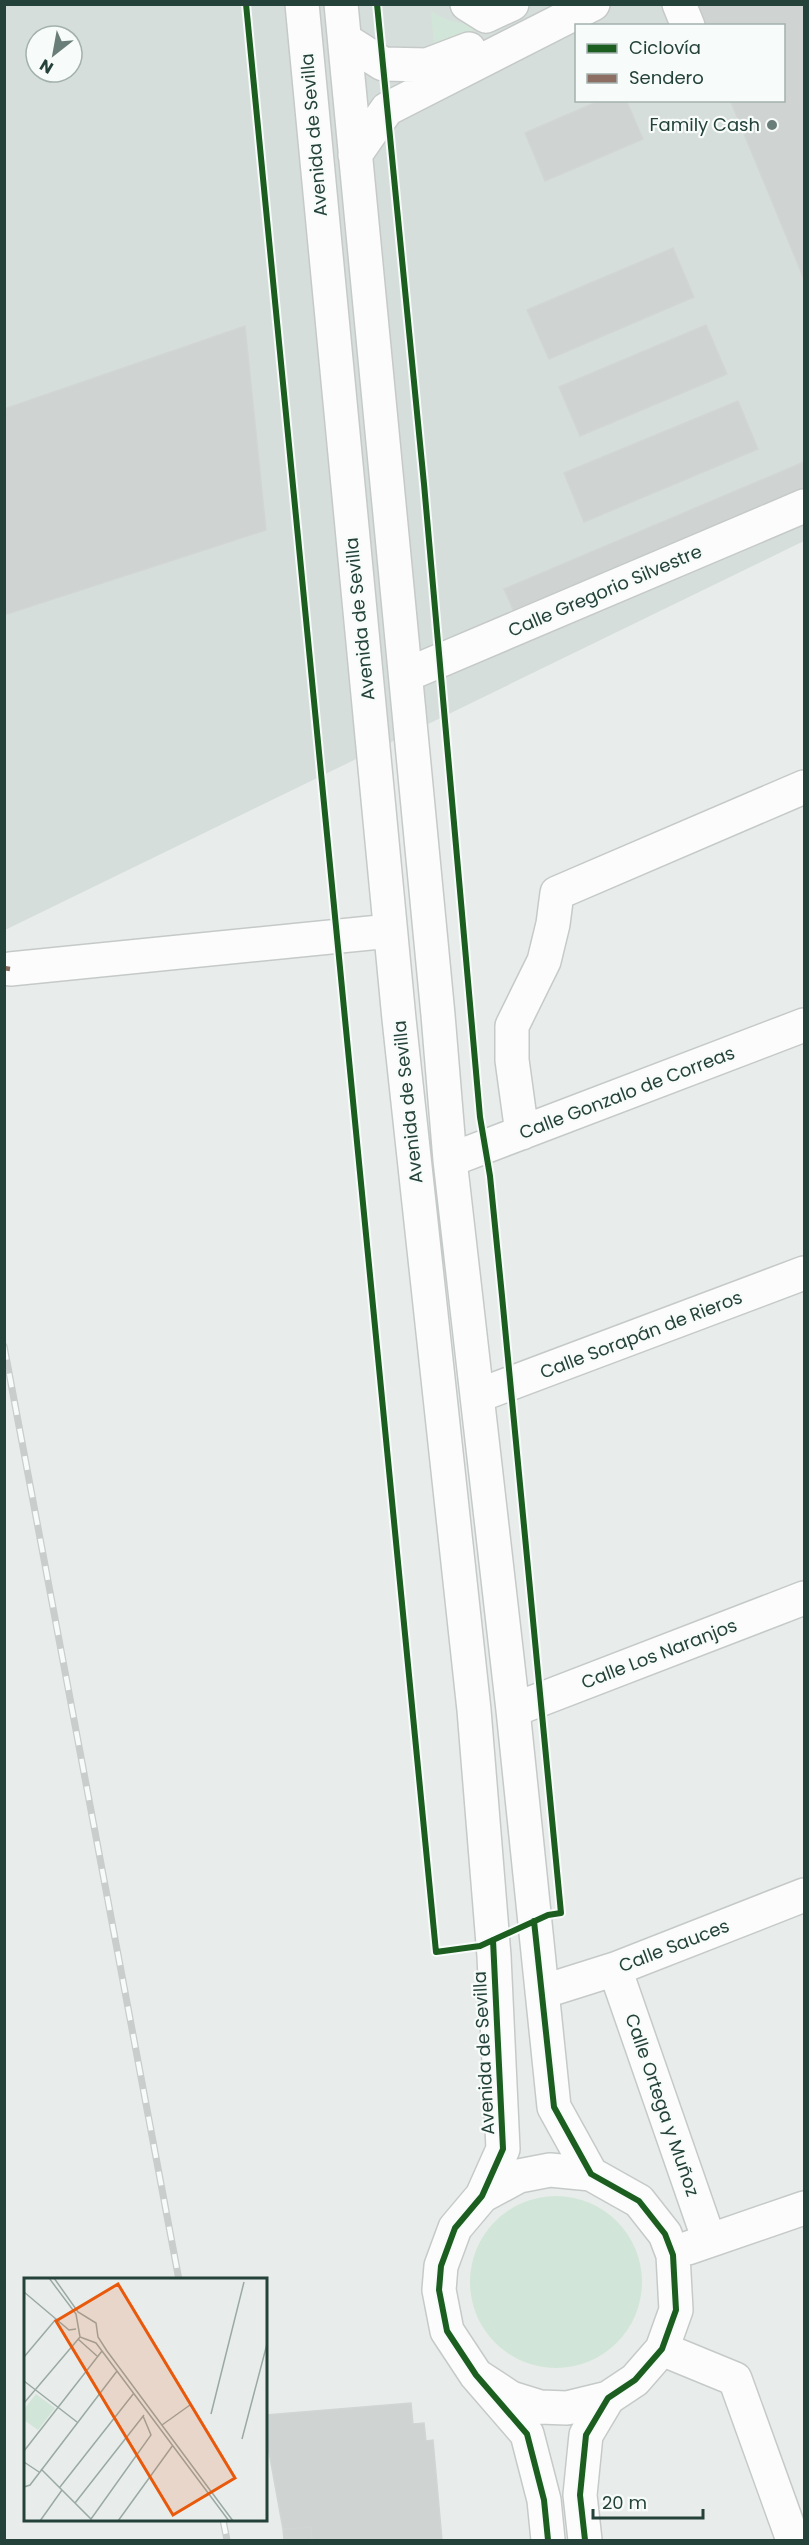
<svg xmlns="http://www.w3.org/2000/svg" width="809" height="2545" viewBox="0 0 809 2545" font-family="Poppins,sans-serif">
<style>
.built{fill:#d6dedb;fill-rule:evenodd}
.green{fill:#d1e6d8}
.building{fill:#cfd4d2;stroke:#d1d6d4;stroke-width:1.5}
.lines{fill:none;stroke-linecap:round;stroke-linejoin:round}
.minor-casing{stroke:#c5cac8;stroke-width:36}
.minor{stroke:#fcfcfc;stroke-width:33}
.rail-casing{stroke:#c9cdcc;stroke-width:7}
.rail{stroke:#f7fbf9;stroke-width:4.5;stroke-dasharray:14;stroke-linecap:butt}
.quiet{stroke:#8d6e63;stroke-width:4.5;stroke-dasharray:9 4.5;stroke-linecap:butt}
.cycleway-casing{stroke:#f7fbf9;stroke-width:10}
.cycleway{stroke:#1b5e20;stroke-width:6}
.poi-dot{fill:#697e78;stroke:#f7fbf9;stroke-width:2}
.labels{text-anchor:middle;stroke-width:4.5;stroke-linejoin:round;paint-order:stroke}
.poi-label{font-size:18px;fill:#24423a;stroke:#f7fbf9;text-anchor:end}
.street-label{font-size:18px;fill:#24423a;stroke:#f7fbf9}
.inset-road{fill:none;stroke:#9aa9a4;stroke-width:1.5}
.view{fill:#e8590c;fill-opacity:0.15;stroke:#e8590c;stroke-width:3}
.inset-edge{fill:none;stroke:#24423a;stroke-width:3}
</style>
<rect width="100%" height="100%" fill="#e8edeb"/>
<!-- built -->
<path class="built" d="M 5,5 L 804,5 L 804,541 L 5,930 ZM 576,26 L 784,26 L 784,100 L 576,100 ZM 36,36 L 72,36 L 72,72 L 36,72 Z"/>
<!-- green -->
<path class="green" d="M 431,11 C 449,23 465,25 486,25 L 434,46 Z
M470 2282a86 86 0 1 1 172 0a86 86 0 1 1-172 0Z"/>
<!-- building -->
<path class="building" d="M 696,4 L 804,4 L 804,279 L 730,100 L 784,100 L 784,26 L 701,26 Z
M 601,100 L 626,100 L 643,139 L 545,181 L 525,133 Z
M 673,248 L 694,297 L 549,359 L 527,310 Z
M 706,325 L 727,374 L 580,436 L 559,387 Z
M 245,326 L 266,530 L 4,615 L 4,409 Z
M 738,401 L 758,449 L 584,522 L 564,473 Z
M 804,462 L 804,491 L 515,614 L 504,589 Z
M 411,2403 L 413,2424 L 424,2423 L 426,2441 L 433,2440 L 442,2540 L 312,2540 L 311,2527 L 283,2529 L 266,2436 L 266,2415 Z
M 311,2527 L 312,2540 L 284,2540 L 283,2529 Z"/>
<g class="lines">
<defs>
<path id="minor" d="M 302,4 L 399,1019 L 474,1710 L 494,1956 L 503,2149 L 482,2196
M 341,4 L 438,1015 L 450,1160 L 513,1710 L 554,2107 L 591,2174
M 467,4 L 486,16 L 512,4
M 679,4 L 688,26
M 345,40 L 383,64 L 427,65 L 469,49
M 355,155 L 387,109 L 593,4
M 406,675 L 804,506
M 10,969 L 390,931
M 522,1133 L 512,1060 L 512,1026 L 544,961 L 553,924 L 557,893 L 804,787
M 450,1160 L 804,1025
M 477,1396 L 804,1273
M 513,1710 L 804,1598
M 615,1969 L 709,2240
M 542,1992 L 615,1969 L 804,1895
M 688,2248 L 804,2208
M 662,2349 L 735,2379 L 793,2540
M 476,2375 L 511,2398 L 540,2407 L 567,2408 L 608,2398 L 635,2380 L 662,2349 L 676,2310 L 673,2255 L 665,2234 L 639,2201 L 591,2174 L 550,2170 L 519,2176 L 482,2196 L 455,2228 L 441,2266 L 439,2290 L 447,2331 L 476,2375 L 527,2434 L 544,2500 L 548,2540
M 585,2540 L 580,2495 L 586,2435 L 608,2398"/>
</defs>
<!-- minor casing -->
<use href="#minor" class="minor-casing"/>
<!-- minor -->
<use href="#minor" class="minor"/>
<defs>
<path id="rail" d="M 4,1346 L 179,2280
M 223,2520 L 227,2540"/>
</defs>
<!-- rail casing -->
<use href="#rail" class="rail-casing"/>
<!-- rail -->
<use href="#rail" class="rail"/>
<!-- quiet -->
<path class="quiet" d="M 4,968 L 10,969"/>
<defs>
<path id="cycleway" d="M 246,4 L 436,1952 L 480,1946 L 548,1915 L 561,1913 L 502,1296 L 490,1176 L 480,1117 L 424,484 L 377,4
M 534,1921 L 554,2107 L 591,2174 L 639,2201 L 665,2234 L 673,2255 L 676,2310 L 662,2349 L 635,2380 L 608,2398 L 586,2435 L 580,2495 L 585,2540
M 493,1940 L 503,2149 L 482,2196 L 455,2228 L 441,2266 L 439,2290 L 447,2331 L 476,2375 L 527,2434 L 544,2500 L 548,2540"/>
</defs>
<!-- cycleway casing -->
<use href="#cycleway" class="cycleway-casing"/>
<!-- cycleway -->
<use href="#cycleway" class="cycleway"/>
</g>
<!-- markers -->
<circle class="poi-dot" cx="772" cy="125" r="6"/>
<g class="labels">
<!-- poi labels -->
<g class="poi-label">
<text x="760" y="131">Family Cash</text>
</g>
<!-- street labels -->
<g class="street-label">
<text transform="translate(314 135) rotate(-95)" y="6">Avenida de Sevilla</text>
<text transform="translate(605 591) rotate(-23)" y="6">Calle Gregorio Silvestre</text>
<text transform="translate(360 619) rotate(-96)" y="6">Avenida de Sevilla</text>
<text transform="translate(627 1093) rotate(-21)" y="6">Calle Gonzalo de Correas</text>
<text transform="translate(408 1102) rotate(-96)" y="6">Avenida de Sevilla</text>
<text transform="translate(641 1335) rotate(-21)" y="6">Calle Sorapán de Rieros</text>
<text transform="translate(659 1654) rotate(-21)" y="6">Calle Los Naranjos</text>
<text transform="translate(674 1946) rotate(-21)" y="6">Calle Sauces</text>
<text transform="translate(484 2053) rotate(-93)" y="6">Avenida de Sevilla</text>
<text transform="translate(662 2105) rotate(71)" y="6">Calle Ortega y Muñoz</text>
</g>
</g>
<!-- overview -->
<g transform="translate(24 2278)">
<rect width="243" height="243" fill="#e8edeb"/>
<path d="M 12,116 L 31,130 L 14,152 L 0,142 L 0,131 Z" fill="#d1e6d8"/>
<path class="inset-road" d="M 25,0 L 52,36 L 56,59 L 72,65 L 205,243M 30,0 L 54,34 L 72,45 L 74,59 L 83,73 L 209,243M 0,14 L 45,52 L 52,51M 54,61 L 73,78M 0,79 L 32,41M 0,103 L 53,144M 0,125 L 56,59M 187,136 L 220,4M 138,147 L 166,127M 218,161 L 243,66M 0,173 L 78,73M 0,184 L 15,194M 17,191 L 67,241 L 127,157 L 119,138M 0,209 L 6,207 L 93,93M 36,209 L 110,115M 51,225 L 120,137M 16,243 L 38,212M 94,243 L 149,167"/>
<path class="view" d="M 94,6 L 211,200 L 149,237 L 32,43 Z"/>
<rect width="243" height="243" class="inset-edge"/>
</g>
<!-- border -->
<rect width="809" height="2545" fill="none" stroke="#24423a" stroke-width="12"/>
<!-- legend -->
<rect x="575" y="24" width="210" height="78" fill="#f7fbf9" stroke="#a3b1ad" stroke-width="1.5"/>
<rect x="587" y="44" width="30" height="9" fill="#1b5e20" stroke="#a3b1ad" stroke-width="1.5"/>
<text x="629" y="54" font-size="18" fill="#24423a">Ciclovía</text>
<rect x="587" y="74" width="30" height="9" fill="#8d6e63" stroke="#a3b1ad" stroke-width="1.5"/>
<text x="629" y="84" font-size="18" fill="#24423a">Sendero</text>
<!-- north arrow -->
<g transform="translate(54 54) rotate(211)"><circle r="28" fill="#f7fbf9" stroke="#a3b1ad" stroke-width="1.5"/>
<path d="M0-4.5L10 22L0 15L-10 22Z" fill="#697e78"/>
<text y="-9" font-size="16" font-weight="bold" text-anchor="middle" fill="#24423a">N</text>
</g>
<!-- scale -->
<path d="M593 2509v9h110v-9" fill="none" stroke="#24423a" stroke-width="3"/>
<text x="602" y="2509" font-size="18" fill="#24423a" stroke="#f7fbf9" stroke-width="4.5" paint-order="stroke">20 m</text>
</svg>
